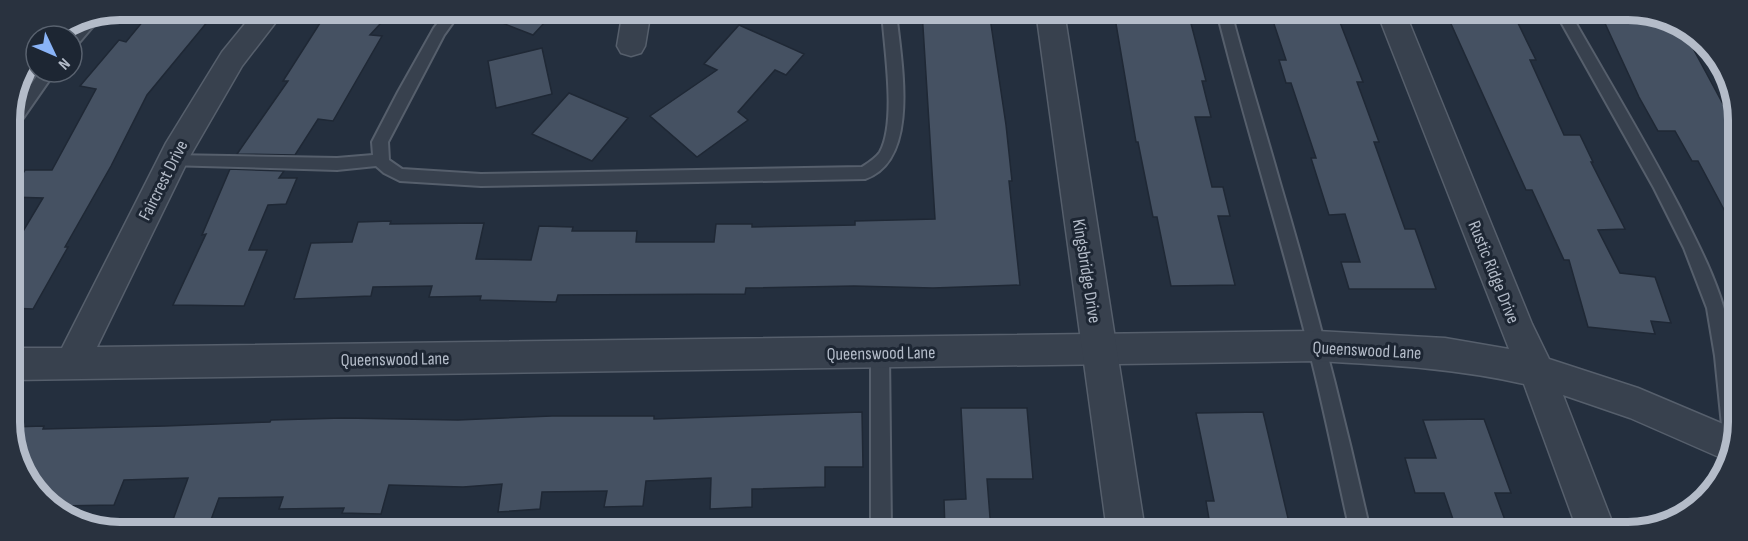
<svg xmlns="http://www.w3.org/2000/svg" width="1748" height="541" viewBox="0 0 1748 541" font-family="'Sofia Sans Condensed',sans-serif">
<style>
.building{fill:#455162;stroke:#1f2835;stroke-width:1.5}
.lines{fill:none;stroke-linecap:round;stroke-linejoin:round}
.service-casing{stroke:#565f6c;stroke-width:4}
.minor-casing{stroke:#565f6c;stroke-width:3}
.tertiary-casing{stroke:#565f6c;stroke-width:3}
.service{fill:#38414e;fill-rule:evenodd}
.minor{fill:#38414e;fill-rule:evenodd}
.tertiary{fill:#38414e;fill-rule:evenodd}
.labels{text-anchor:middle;stroke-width:6;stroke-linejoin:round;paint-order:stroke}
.street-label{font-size:18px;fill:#b4bcc9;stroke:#1d2633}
.rim{fill:none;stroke:#b4bcc9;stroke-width:8}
</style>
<rect width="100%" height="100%" fill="#242f3e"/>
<!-- building -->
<path class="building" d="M 153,9 L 218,9 L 147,95 L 111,166 L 65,247 L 68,247 L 33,309 L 10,308 L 10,253 L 43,198 L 10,197 L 10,194 L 25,170 L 52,170 L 96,89 L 80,86 L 119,40 L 126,42 Z
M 332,10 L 393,10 L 370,35 L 382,36 L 333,121 L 318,119 L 295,155 L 237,154 L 288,81 L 283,81 L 320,23 Z
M 474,10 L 556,10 L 533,35 L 474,12 Z
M 922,11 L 989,11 L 1006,125 L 1012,181 L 1009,181 L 1020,285 L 933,288 L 854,286 L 746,288 L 745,294 L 558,295 L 556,302 L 480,300 L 481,296 L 429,297 L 432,286 L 373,287 L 371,296 L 294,299 L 311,243 L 352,242 L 358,222 L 391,221 L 390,224 L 484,223 L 476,259 L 531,260 L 539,226 L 573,227 L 572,231 L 637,231 L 636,242 L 714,242 L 716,224 L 752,224 L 752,227 L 855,225 L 855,221 L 935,219 Z
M 1114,12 L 1188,12 L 1206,81 L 1202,81 L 1211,117 L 1195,117 L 1212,187 L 1223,187 L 1230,216 L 1218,216 L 1235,285 L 1171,286 L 1157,217 L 1153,217 L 1138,142 L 1136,142 Z
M 1270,12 L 1336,12 L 1363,82 L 1357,82 L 1379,142 L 1374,142 L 1405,229 L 1415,229 L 1436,289 L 1349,289 L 1341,262 L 1360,262 L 1345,214 L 1329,215 L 1311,158 L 1316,158 L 1291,83 L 1286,83 L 1279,60 L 1286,60 Z
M 1604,13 L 1657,13 L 1682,28 L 1737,130 L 1736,232 L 1698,161 L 1692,161 L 1675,131 L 1658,131 L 1639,97 L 1603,19 L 1607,19 Z
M 1447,15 L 1514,15 L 1536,60 L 1530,60 L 1564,135 L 1580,135 L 1593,162 L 1591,162 L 1625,229 L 1598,230 L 1620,273 L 1655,277 L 1671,323 L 1651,321 L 1655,334 L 1588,327 L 1569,260 L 1564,260 L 1532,190 L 1526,190 Z
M 739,25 L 804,54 L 786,75 L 775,70 L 738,112 L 748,120 L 697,157 L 650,116 L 717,70 L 704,64 Z
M 542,48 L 552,94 L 496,108 L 488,61 Z
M 569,93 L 628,118 L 592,161 L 532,134 Z
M 230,169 L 284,171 L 279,178 L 297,178 L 286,204 L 268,205 L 249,250 L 267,250 L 244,306 L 173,305 L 206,234 L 202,235 Z
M 961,408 L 1027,408 L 1033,479 L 987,479 L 991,530 L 945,530 L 944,500 L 966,499 Z
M 862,412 L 863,467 L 825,467 L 825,487 L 752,489 L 752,507 L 710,509 L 711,478 L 646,481 L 643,506 L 604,507 L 607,491 L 542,492 L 540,509 L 498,512 L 502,484 L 463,487 L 389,485 L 381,514 L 342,513 L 344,508 L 279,509 L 283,497 L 219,498 L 208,528 L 170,528 L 188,478 L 124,480 L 114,505 L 56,506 L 37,494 L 11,442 L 11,427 L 44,426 L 43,429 L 165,426 L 270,422 L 271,420 L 343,418 L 458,420 L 552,416 L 654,416 L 654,419 Z
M 1263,412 L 1291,531 L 1211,531 L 1206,501 L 1214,501 L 1196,413 Z
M 1484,419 L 1511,493 L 1495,493 L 1509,531 L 1457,531 L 1444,493 L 1415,493 L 1405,458 L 1436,458 L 1423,420 Z"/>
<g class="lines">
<defs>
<path id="service" d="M 448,10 L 462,10 L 444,35 L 388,142 L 389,160 L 402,169 L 481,174 L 862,167 C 868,163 876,158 880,152 C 897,121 884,46 882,11 L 896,11 C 900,56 922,160 865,179 L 481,186 L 400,181 L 384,173 L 376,166 L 337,170 L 167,165 L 164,161 L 167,157 L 172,155 L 337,158 L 373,155 L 372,142 L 398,92 L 434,28 Z
M 1217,12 L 1231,12 C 1246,69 1264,126 1280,183 C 1314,298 1344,414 1370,531 L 1350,531 C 1336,469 1324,407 1308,345 C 1280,233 1245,124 1217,12 Z
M 102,13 L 101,17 L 77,45 L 72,46 L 72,36 L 68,36 L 87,16 Z
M 1556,13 L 1570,13 C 1607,78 1646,142 1680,208 C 1696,240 1714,274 1724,309 C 1736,356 1735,402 1735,450 L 1733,454 L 1727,451 L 1724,445 L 1715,356 L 1707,308 L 1684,248 L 1654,188 Z
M 40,72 L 55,72 L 14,131 L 9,133 L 9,115 Z
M 880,345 L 886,348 L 889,353 L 891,530 L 871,530 L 871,353 L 874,348 Z"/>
<path id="minor" d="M 257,9 L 286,9 L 242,66 L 190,156 L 97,347 L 1317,331 L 1445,338 L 1509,349 L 1377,12 L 1405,12 L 1532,324 L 1549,359 L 1638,388 L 1735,429 L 1735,450 L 1728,461 L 1630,418 L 1563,395 L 1616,532 L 1578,532 L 1524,384 C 1455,368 1387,365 1317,361 L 11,380 L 11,348 L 62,348 L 166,143 L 222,52 Z
M 623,10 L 651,10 L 645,46 L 641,53 L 631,56 L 621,53 L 617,46 Z"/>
<path id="tertiary" d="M 1036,11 L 1064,11 L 1145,531 L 1107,531 Z"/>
</defs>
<!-- service casing -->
<use href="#service" class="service-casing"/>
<!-- minor casing -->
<use href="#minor" class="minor-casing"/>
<!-- tertiary casing -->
<use href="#tertiary" class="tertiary-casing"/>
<!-- service -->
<use href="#service" class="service"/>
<!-- minor -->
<use href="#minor" class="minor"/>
<!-- tertiary -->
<use href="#tertiary" class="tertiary"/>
</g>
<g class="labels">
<!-- street labels -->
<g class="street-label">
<text transform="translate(163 180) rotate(-63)" y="6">Faircrest Drive</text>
<text transform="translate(1087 271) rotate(81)" y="6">Kingsbridge Drive</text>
<text transform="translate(1494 272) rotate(68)" y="6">Rustic Ridge Drive</text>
<text transform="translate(1367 350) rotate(3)" y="6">Queenswood Lane</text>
<text transform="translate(881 353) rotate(-1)" y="6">Queenswood Lane</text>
<text transform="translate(395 359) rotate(-1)" y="6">Queenswood Lane</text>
</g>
</g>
<!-- crop -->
<path d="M0 0H1748V541H0ZM120 20H1628A100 100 0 0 1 1728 120V422A100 100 0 0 1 1628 522H120A100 100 0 0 1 20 422V120A100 100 0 0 1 120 20Z" fill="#29323f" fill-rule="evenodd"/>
<path class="rim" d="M120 20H1628A100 100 0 0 1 1728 120V422A100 100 0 0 1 1628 522H120A100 100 0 0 1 20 422V120A100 100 0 0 1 120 20Z"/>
<!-- north arrow -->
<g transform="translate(54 54) rotate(134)"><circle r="28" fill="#1d2633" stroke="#59626f" stroke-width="1.5"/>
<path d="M0-4.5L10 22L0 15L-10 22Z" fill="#8ab4f8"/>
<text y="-9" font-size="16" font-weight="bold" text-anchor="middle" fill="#b4bcc9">N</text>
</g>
</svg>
